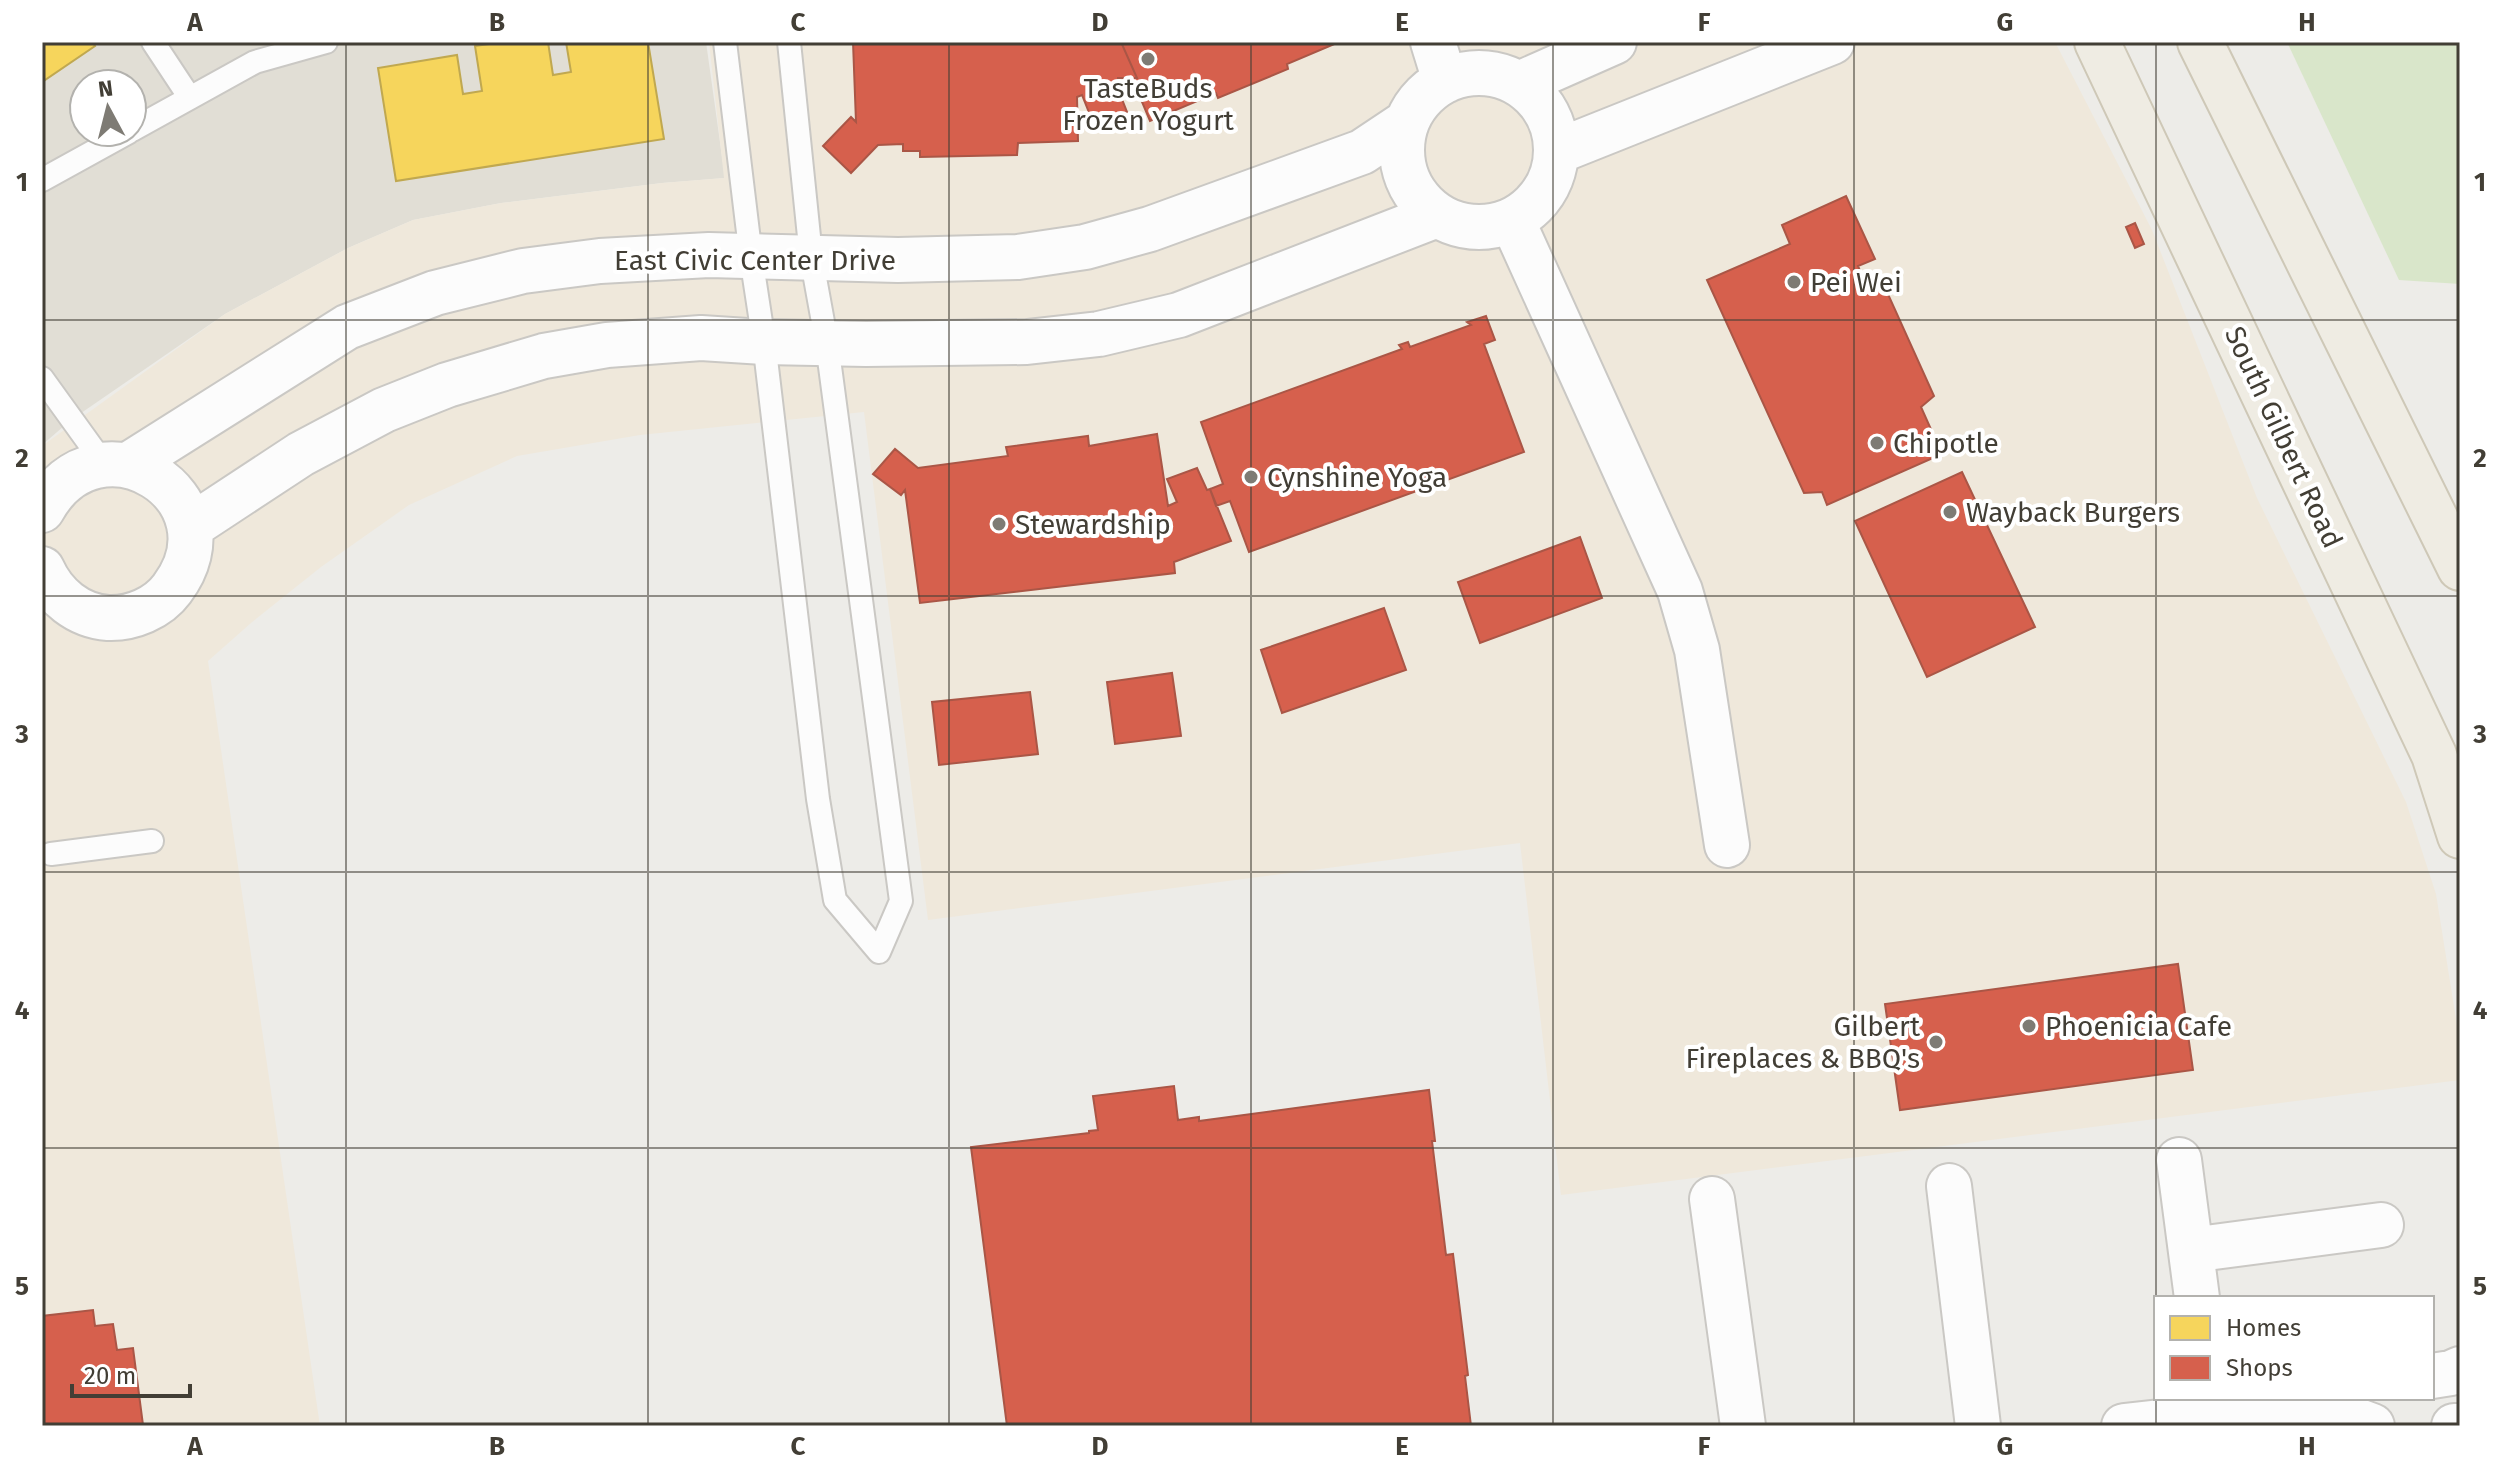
<svg xmlns="http://www.w3.org/2000/svg" width="2502" height="1468" viewBox="0 0 2502 1468" font-family="'Fira Sans',sans-serif">
<style>
.residential{fill:#e1ded5;fill-rule:evenodd}
.commercial{fill:#efe8db}
.green{fill:#d9e6ca}
.homes{fill:#f6d55c;stroke:#c0a850;stroke-width:2}
.shops{fill:#d6604d;stroke:#aa5646;stroke-width:2}
.lines{fill:none;stroke-linecap:round;stroke-linejoin:round}
.lane-casing{stroke:#cac8c4;stroke-width:26}
.street-casing{stroke:#cac8c4;stroke-width:48}
.primary-casing{stroke:#cec8b7;stroke-width:48}
.lane{stroke:#fcfcfc;stroke-width:22}
.street{stroke:#fcfcfc;stroke-width:44}
.primary{stroke:#efece3;stroke-width:44}
.grid{fill:none;stroke:#423e35;stroke-width:2;stroke-opacity:0.55}
.poi-dot{fill:#7e7b74;stroke:#fff;stroke-width:3}
.labels{text-anchor:middle;stroke-width:8;stroke-linejoin:round;paint-order:stroke}
.poi-label{font-size:28px;fill:#423e35;stroke:#fff;text-anchor:start}
.street-label{font-size:28px;fill:#423e35;stroke:#fff}
.neatline{fill:none;stroke:#423e35;stroke-width:3}
.grid-label{font-size:26px;text-anchor:middle;font-weight:bold;fill:#423e35}
</style>
<rect width="100%" height="100%" fill="#edece8"/>
<!-- residential -->
<path class="residential" d="M 42,42 L 706,42 L 725,178 L 662,183 L 501,203 L 413,220 L 348,248 L 225,314 L 71,420 L 42,445 ZM 84,84 L 132,84 L 132,132 L 84,132 Z"/>
<!-- commercial -->
<path class="commercial" d="M 709,42 L 2055,42 L 2152,230 L 2257,498 L 2406,802 L 2436,894 L 2460,1044 L 2460,1080 L 1561,1195 L 1520,843 L 928,920 L 864,412 L 640,435 L 517,456 L 409,505 L 321,567 L 251,623 L 208,661 L 320,1426 L 42,1426 L 42,446 L 225,314 L 348,248 L 413,220 L 501,203 L 662,183 L 724,178 Z"/>
<!-- green -->
<path class="green" d="M 2287,42 L 2460,42 L 2460,284 L 2399,280 Z"/>
<!-- homes -->
<path class="homes" d="M 42,42 L 92,42 L 95,46 L 42,82 Z
M 503,42 L 548,42 L 553,75 L 571,72 L 566,42 L 648,42 L 664,139 L 396,181 L 378,68 L 457,55 L 463,94 L 482,91 L 475,46 Z"/>
<!-- shops -->
<path class="shops" d="M 853,42 L 1121,42 L 1137,78 L 1118,78 L 1118,89 L 1127,112 L 1094,125 L 1082,95 L 1077,97 L 1078,141 L 1018,143 L 1017,155 L 920,157 L 920,151 L 903,151 L 903,144 L 878,145 L 851,173 L 823,146 L 851,117 L 856,122 Z
M 1121,42 L 1339,42 L 1287,64 L 1288,69 L 1218,98 L 1216,93 L 1150,121 L 1132,78 L 1137,78 Z
M 1846,196 L 1875,259 L 1858,266 L 1868,290 L 1883,283 L 1934,396 L 1921,407 L 1942,454 L 1827,505 L 1822,492 L 1804,493 L 1707,280 L 1790,244 L 1782,225 Z
M 2135,223 L 2144,244 L 2135,248 L 2126,227 Z
M 1486,316 L 1495,340 L 1484,344 L 1524,452 L 1249,552 L 1230,501 L 1216,506 L 1210,489 L 1223,484 L 1201,422 L 1402,349 L 1399,345 L 1408,342 L 1410,347 L 1471,325 L 1467,322 Z
M 1157,434 L 1168,506 L 1177,502 L 1167,479 L 1197,468 L 1207,490 L 1210,489 L 1231,541 L 1174,562 L 1175,573 L 920,603 L 905,490 L 901,495 L 873,474 L 895,449 L 918,468 L 1008,456 L 1006,447 L 1088,436 L 1089,446 Z
M 1962,472 L 2035,627 L 1927,677 L 1855,521 Z
M 1580,537 L 1602,598 L 1480,643 L 1458,582 Z
M 1384,608 L 1406,670 L 1282,713 L 1261,650 Z
M 1172,673 L 1181,736 L 1115,744 L 1107,682 Z
M 1030,692 L 1038,754 L 939,765 L 932,702 Z
M 2178,964 L 2193,1070 L 1900,1110 L 1885,1004 Z
M 1174,1086 L 1178,1120 L 1199,1117 L 1199,1121 L 1429,1090 L 1435,1141 L 1432,1141 L 1446,1255 L 1453,1254 L 1468,1375 L 1465,1376 L 1471,1426 L 1007,1426 L 971,1147 L 1089,1133 L 1089,1131 L 1098,1130 L 1093,1096 Z
M 93,1310 L 95,1326 L 113,1324 L 117,1350 L 133,1348 L 143,1425 L 42,1426 L 42,1316 Z"/>
<g class="lines">
<defs>
<path id="lane" d="M 153,42 L 190,98
M 725,42 L 751,257 L 764,342 L 818,799 L 835,900 L 879,952 L 901,901 L 827,344 L 811,256 L 789,42
M 132,130 L 255,62 L 326,42
M 42,180 L 129,132
M 42,378 L 104,464
M 51,854 L 152,841"/>
<path id="street" d="M 1433,42 L 1445,81
M1402 150a77 77 0 1 1 154 0a77 77 0 1 1-154 0Z
M 1519,84 L 1614,42
M 1556,152 L 1832,42
M 1512,220 L 1680,591 L 1697,650 L 1727,845
M 128,465 L 347,327 L 435,293 L 523,271 L 600,261 L 709,255 L 898,260 L 1018,257 L 1085,247 L 1150,229 L 1362,152 L 1407,122
M 42,510 C 99,407 241,498 172,589 C 158,608 132,619 108,618 C 78,616 54,596 42,569
M 190,527 L 301,454 L 384,410 L 447,385 L 544,356 L 607,345 L 701,338 L 764,342 L 866,344 L 1027,342 L 1099,334 L 1179,315 L 1437,215
M 2179,1160 L 2197,1298
M 1949,1186 L 1978,1426
M 1712,1199 L 1743,1426
M 2191,1250 L 2381,1225
M 2432,1376 L 2451,1373 L 2460,1369
M 2315,1405 L 2372,1426
M 2124,1426 L 2315,1405 L 2336,1398
M 2454,1426 L 2460,1426"/>
<path id="primary" d="M 2097,42 L 2434,755 L 2460,836
M 2200,42 L 2460,568"/>
</defs>
<!-- lane casing -->
<use href="#lane" class="lane-casing"/>
<!-- street casing -->
<use href="#street" class="street-casing"/>
<!-- primary casing -->
<use href="#primary" class="primary-casing"/>
<!-- lane -->
<use href="#lane" class="lane"/>
<!-- street -->
<use href="#street" class="street"/>
<!-- primary -->
<use href="#primary" class="primary"/>
</g>
<!-- grid -->
<path class="grid" d="M 346,42 L 346,1426M 648,42 L 648,1426M 949,42 L 949,1426M 1251,42 L 1251,1426M 1553,42 L 1553,1426M 1854,42 L 1854,1426M 2156,42 L 2156,1298M 42,320 L 2460,320M 42,596 L 2460,596M 42,872 L 2460,872M 42,1148 L 2460,1148M 2156,1398 L 2156,1426"/>
<!-- markers -->
<g class="poi-dot">
<circle cx="1148" cy="59" r="8"/>
<circle cx="1794" cy="282" r="8"/>
<circle cx="1877" cy="443" r="8"/>
<circle cx="1251" cy="477" r="8"/>
<circle cx="1950" cy="512" r="8"/>
<circle cx="999" cy="524" r="8"/>
<circle cx="2029" cy="1026" r="8"/>
<circle cx="1936" cy="1042" r="8"/>
</g>
<g class="labels">
<!-- poi labels -->
<g class="poi-label">
<text x="1148" y="98" text-anchor="middle">TasteBuds<tspan x="1148" dy="32">Frozen Yogurt</tspan></text>
<text x="1810" y="292">Pei Wei</text>
<text x="1893" y="453">Chipotle</text>
<text x="1267" y="487">Cynshine Yoga</text>
<text x="1966" y="522">Wayback Burgers</text>
<text x="1015" y="534">Stewardship</text>
<text x="1920" y="1036" text-anchor="end">Gilbert<tspan x="1920" dy="32">Fireplaces &amp; BBQ's</tspan></text>
<text x="2045" y="1036">Phoenicia Cafe</text>
</g>
<!-- street labels -->
<g class="street-label">
<text x="755" y="270">East Civic Center Drive</text>
<text transform="translate(2284 437) rotate(65)" y="10">South Gilbert Road</text>
</g>
</g>
<!-- border -->
<rect width="2502" height="1468" fill="none" stroke="#ffffff" stroke-width="88"/>
<!-- legend -->
<rect x="2154" y="1296" width="280" height="104" fill="#ffffff" stroke="#b3b2ae" stroke-width="2"/>
<rect x="2170" y="1316" width="40" height="24" fill="#f6d55c" stroke="#b3b2ae" stroke-width="2"/>
<text x="2226" y="1336" font-size="24" fill="#423e35">Homes</text>
<rect x="2170" y="1356" width="40" height="24" fill="#d6604d" stroke="#b3b2ae" stroke-width="2"/>
<text x="2226" y="1376" font-size="24" fill="#423e35">Shops</text>
<!-- north arrow -->
<g transform="translate(108 108) rotate(353)"><circle r="38" fill="#ffffff" stroke="#b3b2ae" stroke-width="2"/>
<path d="M0-6L14 30L0 20L-14 30Z" fill="#7e7b74"/>
<text y="-12" font-size="22" font-weight="bold" text-anchor="middle" fill="#423e35">N</text>
</g>
<!-- scale -->
<path d="M72 1384v12h118v-12" fill="none" stroke="#423e35" stroke-width="4"/>
<text x="84" y="1384" font-size="24" fill="#423e35" stroke="#ffffff" stroke-width="6" paint-order="stroke">20 m</text>
<rect x="44" y="44" width="2414" height="1380" class="neatline"/>
<g class="grid-label">
<text x="195" y="31">A</text>
<text x="497" y="31">B</text>
<text x="798" y="31">C</text>
<text x="1100" y="31">D</text>
<text x="1402" y="31">E</text>
<text x="1704" y="31">F</text>
<text x="2005" y="31">G</text>
<text x="2307" y="31">H</text>
<text x="22" y="191">1</text>
<text x="2480" y="191">1</text>
<text x="22" y="467">2</text>
<text x="2480" y="467">2</text>
<text x="22" y="743">3</text>
<text x="2480" y="743">3</text>
<text x="22" y="1019">4</text>
<text x="2480" y="1019">4</text>
<text x="22" y="1295">5</text>
<text x="2480" y="1295">5</text>
<text x="195" y="1455">A</text>
<text x="497" y="1455">B</text>
<text x="798" y="1455">C</text>
<text x="1100" y="1455">D</text>
<text x="1402" y="1455">E</text>
<text x="1704" y="1455">F</text>
<text x="2005" y="1455">G</text>
<text x="2307" y="1455">H</text>
</g>
</svg>
